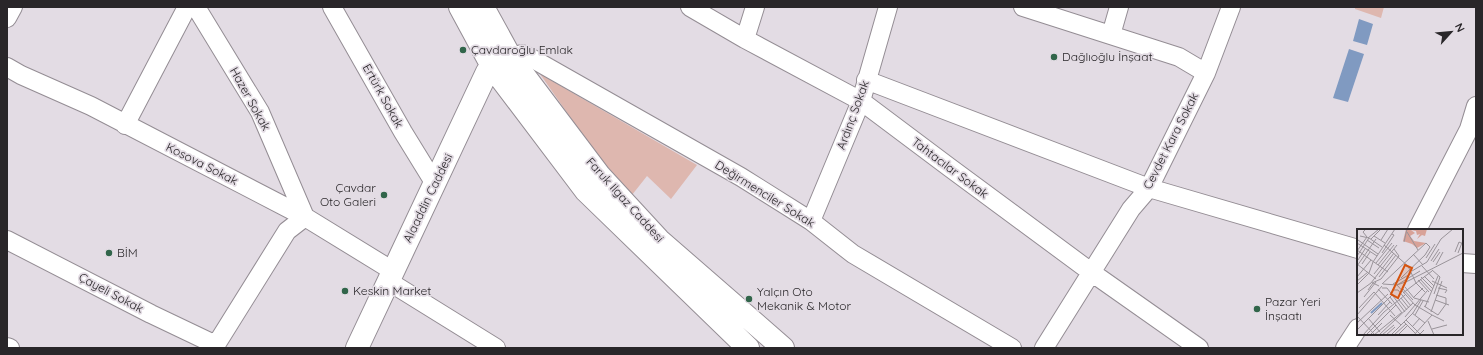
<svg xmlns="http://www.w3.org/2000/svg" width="1483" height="355" viewBox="0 0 1483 355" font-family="Quicksand,sans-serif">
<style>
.green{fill:#deb7af}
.water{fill:#809ac1}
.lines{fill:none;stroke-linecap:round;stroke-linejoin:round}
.street-casing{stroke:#948d94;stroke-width:20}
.secondary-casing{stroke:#948d94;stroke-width:24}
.street{stroke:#fff;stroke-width:18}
.secondary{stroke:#fff;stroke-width:22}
.poi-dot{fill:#31654a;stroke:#e3dce4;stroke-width:1.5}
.labels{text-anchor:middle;stroke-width:3.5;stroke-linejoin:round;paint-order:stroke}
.poi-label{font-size:12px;fill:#292629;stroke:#e3dce4;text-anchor:start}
.street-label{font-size:12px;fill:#292629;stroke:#e3dce4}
.inset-river{fill:none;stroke:#809ac1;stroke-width:2}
.inset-road{fill:none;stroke:#999399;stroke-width:1}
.view{fill:#d5540f;fill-opacity:0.15;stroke:#d5540f;stroke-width:2}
.inset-edge{fill:none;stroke:#292629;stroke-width:2}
</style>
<rect width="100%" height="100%" fill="#e3dce4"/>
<!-- green -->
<path class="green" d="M 1355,7 L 1384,7 L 1381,18 L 1355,9 Z
M 540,74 L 697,165 L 671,199 L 647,176 L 628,200 Z"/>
<!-- water -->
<path class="water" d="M 1359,19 L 1373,24 L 1367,45 L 1353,41 Z
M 1349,49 L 1364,54 L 1348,102 L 1333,98 Z"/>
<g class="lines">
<defs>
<path id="street" d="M 196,7 L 260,112 L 305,217 L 287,231 L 214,348
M 332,7 L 403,132 L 435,184
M 690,7 L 745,39 L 861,101 L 949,167 L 1091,272 L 1199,348
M 1023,7 L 1179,57 L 1206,73
M 7,18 L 13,7
M 1111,35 L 1119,7
M 745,39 L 755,7
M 511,58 L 522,54 L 533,59 L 741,177 L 811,221 L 853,254 L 1012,348
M 7,67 L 21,75 L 91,106 L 305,217 L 393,271
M 866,80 L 1149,188 L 1358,249
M 125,125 L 187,7
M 811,221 L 861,101 L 888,7
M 1417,230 L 1469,129 L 1476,106
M 7,240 L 151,314 L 216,345
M 1462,263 L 1476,264
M 388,281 L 496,348
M 7,347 L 10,348
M 1044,348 L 1131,209 L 1149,188 L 1206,73 L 1231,7
M 1345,348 L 1358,328"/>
<path id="secondary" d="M 460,7 L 493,68 L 586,191 L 748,348
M 483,7 L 511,58 L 600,176 L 659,240 L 783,348
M 357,348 L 487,72 L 505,62"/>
</defs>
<!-- street casing -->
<use href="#street" class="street-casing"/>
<!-- secondary casing -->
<use href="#secondary" class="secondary-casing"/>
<!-- street -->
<use href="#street" class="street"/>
<!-- secondary -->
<use href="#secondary" class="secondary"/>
</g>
<!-- markers -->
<g class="poi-dot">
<circle cx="463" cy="50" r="4"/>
<circle cx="1054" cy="57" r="4"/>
<circle cx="384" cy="195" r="4"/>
<circle cx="109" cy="253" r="4"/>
<circle cx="345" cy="291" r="4"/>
<circle cx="749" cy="299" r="4"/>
<circle cx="1257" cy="309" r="4"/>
</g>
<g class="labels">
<!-- poi labels -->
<g class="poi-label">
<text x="471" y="54">Çavdaroğlu Emlak</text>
<text x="1062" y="61">Dağlıoğlu İnşaat</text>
<text x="376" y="192" text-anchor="end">Çavdar<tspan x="376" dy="14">Oto Galeri</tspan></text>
<text x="117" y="257">BİM</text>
<text x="353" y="295">Keskin Market</text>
<text x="757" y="296">Yalçın Oto<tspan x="757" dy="14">Mekanik &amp; Motor</tspan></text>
<text x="1265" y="306">Pazar Yeri<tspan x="1265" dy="14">İnşaatı</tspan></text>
</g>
<!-- street labels -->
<g class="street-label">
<text transform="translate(383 96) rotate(61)" y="4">Ertürk Sokak</text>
<text transform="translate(250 99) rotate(61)" y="4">Hazer Sokak</text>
<text transform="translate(853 115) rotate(-70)" y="4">Ardınç Sokak</text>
<text transform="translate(1171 141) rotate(-63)" y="4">Cevdet Kara Sokak</text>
<text transform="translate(202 164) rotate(27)" y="4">Kosova Sokak</text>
<text transform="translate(950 168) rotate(37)" y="4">Tahtacılar Sokak</text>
<text transform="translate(765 194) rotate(32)" y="4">Değirmenciler Sokak</text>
<text transform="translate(428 198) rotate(-64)" y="4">Alaaddin Caddesi</text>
<text transform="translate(625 200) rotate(48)" y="4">Faruk Ilgaz Caddesi</text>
<text transform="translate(111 293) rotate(28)" y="4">Çayeli Sokak</text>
</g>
</g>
<!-- overview -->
<g transform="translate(1357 229)">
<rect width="106" height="106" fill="#e3dce4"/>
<path d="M 49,0 L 70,0 L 68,7 L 65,6 L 60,10 L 63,5 L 60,6 L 59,2 L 54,1 L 58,4 L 53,7 L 57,12 L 69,14 L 60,19 L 55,15 L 46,12 Z" fill="#d8a298"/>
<path class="inset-river" d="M 14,84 L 25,74"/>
<path class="inset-road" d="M 50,3 L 61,21M 3,7 L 12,9 L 25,18M 17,7 L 28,14M 11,9 L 22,0M 14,10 L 24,0M 1,11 L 21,25M 10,11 L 22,19M 24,11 L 31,0M 47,13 L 50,0M 0,14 L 20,27M 27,16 L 51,37 L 59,54 L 68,63M 0,21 L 31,43M 0,22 L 10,8 L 6,3 L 9,0M 98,23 L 102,13 L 106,15M 25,24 L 37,6 L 35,5M 101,24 L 106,11M 56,25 L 66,36M 0,27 L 12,9M 69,29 L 78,15M 1,31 L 8,20M 74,32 L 82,20M 76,33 L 83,23M 19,34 L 35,14M 0,35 L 19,50M 5,35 L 13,23M 21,36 L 37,16M 79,36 L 86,23M 0,37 L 19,10M 65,37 L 77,50M 75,41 L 83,48 L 77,65M 55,42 L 70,33 L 84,10 L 96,0M 17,45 L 40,16M 67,47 L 77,57M 0,48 L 14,31M 22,48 L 39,26M 64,48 L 76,60M 44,49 L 68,26 L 73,18 L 69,14M 63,50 L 75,63M 61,51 L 72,63M 0,52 L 11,43M 75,52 L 90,59M 15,54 L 24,50 L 42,27 L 37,20M 25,55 L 69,14M 26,55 L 40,56 L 51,52 L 106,24M 36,55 L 55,44M 0,56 L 12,44 L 16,33 L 38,0M 48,58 L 57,69 L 72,73M 25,59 L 30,59 L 48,83M 45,59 L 56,71M 81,59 L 90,61 L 88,64M 21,60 L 35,75M 11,61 L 16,54 L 22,57M 35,61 L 41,61 L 54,77M 17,63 L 38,87M 0,64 L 14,54 L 37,24M 46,64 L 75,42M 7,68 L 19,53M 33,68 L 45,84M 44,69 L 52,79M 56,69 L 66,59M 42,71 L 50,81M 78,71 L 92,76M 67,77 L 81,86 L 89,75 L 89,69 L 79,66M 68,78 L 81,47M 2,79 L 17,63M 74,83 L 85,52M 55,84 L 68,94M 0,86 L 25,57M 21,86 L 33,73M 33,86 L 44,96M 58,86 L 66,72M 75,86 L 87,92M 0,87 L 18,106M 48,88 L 70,62M 11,89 L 23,103M 49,91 L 63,105 L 67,101M 71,92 L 77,106M 47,93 L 58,104M 0,94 L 31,65M 55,98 L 63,89M 75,100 L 90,96M 0,101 L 35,66M 6,106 L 27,83 L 48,66M 9,106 L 39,76M 13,106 L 25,94M 17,106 L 44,84M 22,106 L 56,74M 25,106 L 37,96M 29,106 L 38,98M 34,106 L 56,84 L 64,71M 37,106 L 49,95M 41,106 L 50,97M 57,106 L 75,86 L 58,76 L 40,56 L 63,42"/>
<path class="view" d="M 48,36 L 55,39 L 41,69 L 34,65 Z"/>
<rect width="106" height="106" class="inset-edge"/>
</g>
<!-- border -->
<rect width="1483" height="355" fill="none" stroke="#292629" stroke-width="16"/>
<!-- north arrow -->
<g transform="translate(1451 32) rotate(63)" stroke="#e3dce4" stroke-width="3" paint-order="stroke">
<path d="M0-3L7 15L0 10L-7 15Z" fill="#292629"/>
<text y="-6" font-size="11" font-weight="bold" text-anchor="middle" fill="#292629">N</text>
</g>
</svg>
